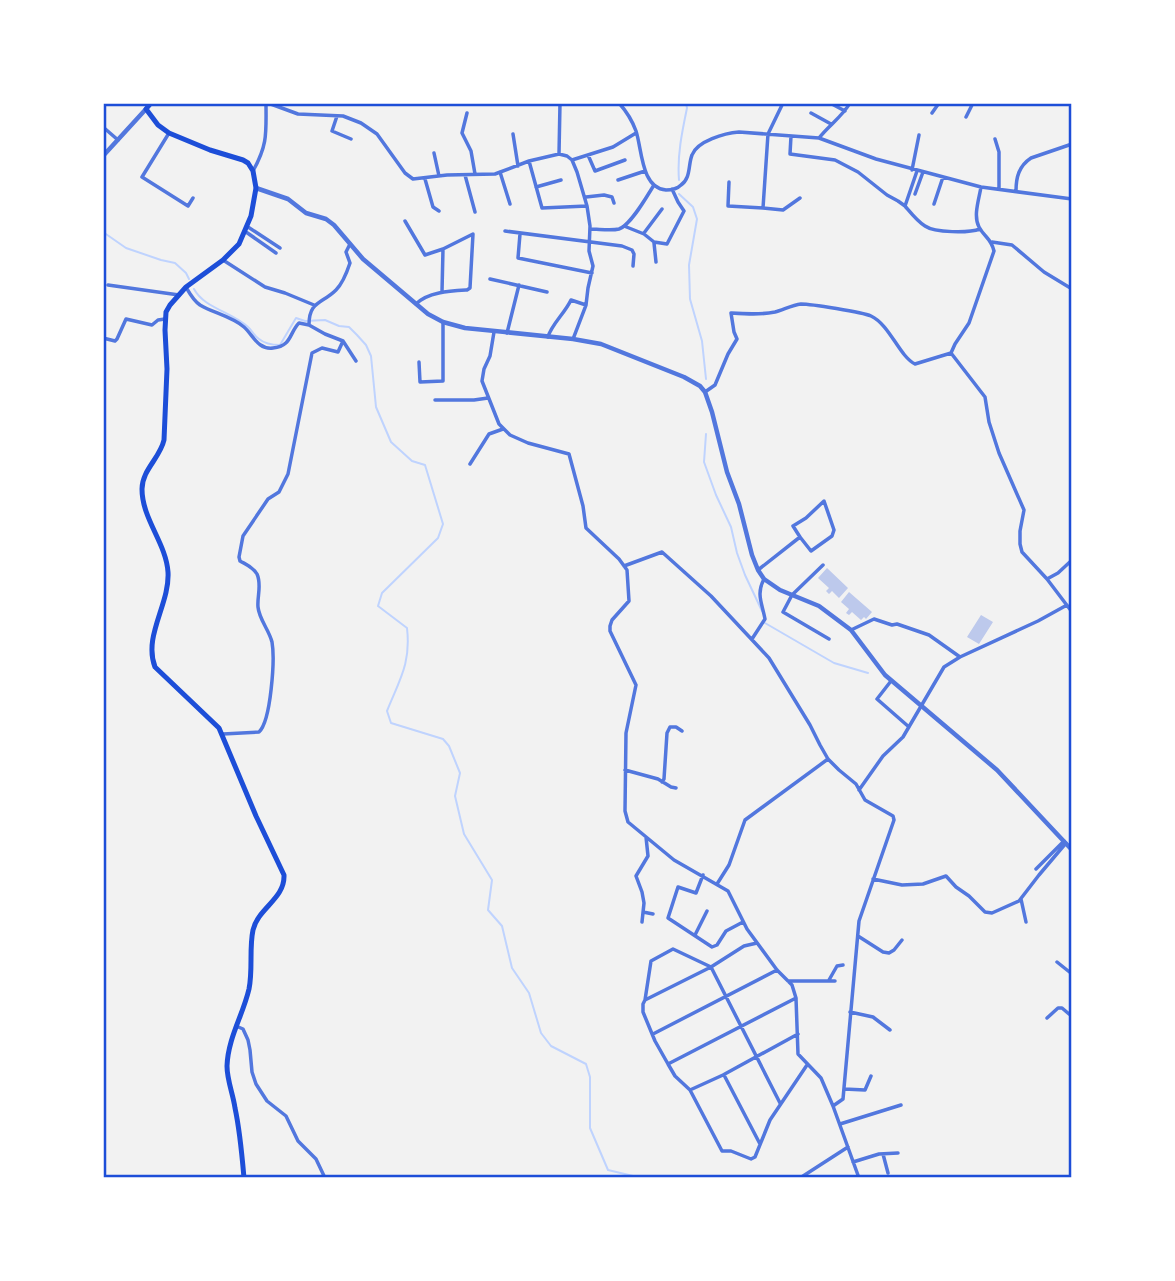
<svg xmlns="http://www.w3.org/2000/svg" width="1175" height="1281" viewBox="0 0 1175 1281" font-family="Jost,sans-serif">
<style>
.lines{fill:none;stroke-linecap:round;stroke-linejoin:round}
.stream{stroke:#bfd3fe;stroke-width:2}
.building{fill:#bdc9ec}
.minor{stroke:#5277de;stroke-width:3.5}
.tertiary{stroke:#5277de;stroke-width:4.5}
.secondary{stroke:#1d4ed8;stroke-width:5}
.neatline{fill:none;stroke:#1d4ed8;stroke-width:2.5}
</style>
<rect width="100%" height="100%" fill="#f2f2f2"/>
<g class="lines">
<!-- stream -->
<path class="stream" d="M 679,180 C 677,156 682,132 687,108 L 686,103
M 679,194 L 693,207 L 697,219 L 689,265 L 690,299 L 702,341 L 706,379
M 103,232 L 126,248 L 161,260 L 175,263 L 186,273 L 189,279
M 194,289 C 204,308 232,312 248,327 C 252,330 254,336 259,339 C 265,344 272,345 280,345 L 296,318 L 305,321 L 325,320 L 339,326 L 349,327 L 357,335 L 366,345 L 371,356 L 376,407 L 391,442 L 412,461 L 425,465 L 443,524 L 438,538 L 382,593 L 378,606 L 407,628 C 411,663 400,679 387,711 L 391,723 L 443,739 L 449,746 L 460,773 L 455,796 L 464,834 L 492,880 L 488,910 L 502,926 L 512,968 L 529,993 L 541,1033 L 551,1046 L 586,1064 L 590,1077 L 590,1128 L 608,1170 L 633,1176 L 635,1178
M 706,434 L 704,462 L 716,495 L 731,527 L 737,553 L 745,575 L 762,611
M 765,623 L 834,663 L 868,673"/>
</g>
<!-- building -->
<path class="building" d="M 827,568 L 848,588 L 839,598 L 832,591 L 829,594 L 826,591 L 829,588 L 818,578 Z
M 849,592 L 872,612 L 866,619 L 864,617 L 861,620 L 852,612 L 849,615 L 846,613 L 849,609 L 841,602 Z
M 981,615 L 993,622 L 979,644 L 967,637 Z"/>
<g class="lines">
<!-- minor -->
<path class="minor" d="M 268,103 L 298,114 L 343,116 L 361,123 L 377,134 L 405,173 L 413,179 L 447,175 L 495,174 L 529,161 L 559,154 L 567,156 L 572,160 L 577,172 L 587,206 L 590,226 L 589,251 L 593,266 L 588,288 L 586,305 L 573,339
M 619,103 C 627,112 632,120 636,131 C 642,149 641,188 666,190 C 671,190 677,189 681,185 C 691,178 688,165 692,155 C 697,141 725,133 739,132 L 819,138 L 876,159 L 981,187 L 1072,199
M 830,103 L 845,111
M 467,113 L 462,133 L 471,151 L 475,174
M 811,113 L 831,124
M 932,113 L 939,103
M 337,116 L 332,131 L 351,139
M 966,117 L 973,103
M 103,127 L 118,140
M 169,133 L 142,177 L 188,206 L 193,198
M 513,134 L 518,166
M 791,136 L 790,154 L 835,160 L 858,172 L 887,195 L 898,201 L 905,206
M 819,138 C 829,125 842,117 850,103
M 995,139 L 999,152 L 999,189
M 434,153 L 439,176
M 559,154 L 560,103
M 588,155 L 595,171 L 625,160
M 572,160 L 613,147 L 636,133
M 529,161 L 542,208 L 587,206
M 912,170 L 919,135
M 253,171 C 268,144 266,133 266,103
M 917,171 L 905,206 C 911,213 917,221 925,226 C 935,233 969,233 980,229
M 500,172 L 510,204
M 465,175 L 475,212
M 425,179 L 433,207 L 439,211
M 618,180 L 645,171
M 729,182 L 728,206 L 763,208 L 768,134 L 783,103
M 536,187 L 561,180
M 1016,191 C 1016,177 1019,166 1031,158 L 1072,144
M 915,194 L 923,172
M 586,197 L 604,195 L 612,197 L 614,203
M 934,204 L 943,177
M 763,208 L 783,210 L 800,198
M 405,221 L 425,255 L 443,249
M 624,226 L 644,234 L 654,242 L 667,244 L 684,211 L 678,202 L 672,189
M 248,227 L 280,248
M 590,229 C 599,229 611,231 619,229 C 631,225 647,196 654,185
M 505,231 L 622,246 L 632,250 L 634,254 L 633,266
M 246,232 L 276,253
M 644,233 L 662,209
M 520,234 L 518,258 L 592,273
M 992,242 L 1012,245 L 1044,272 L 1072,289
M 654,243 L 656,262
M 223,260 L 265,287 L 285,293 L 314,305
M 490,279 L 547,292
M 108,285 L 179,295
M 186,287 C 190,294 193,300 200,305 C 213,313 231,316 244,327 C 253,335 258,350 273,348 C 292,346 289,333 299,323 L 309,325 L 325,334 L 343,341 L 356,361
M 416,304 C 428,292 450,291 467,290 L 470,288 L 473,234 L 443,249 L 442,292
M 309,325 C 309,301 322,304 336,290 C 343,283 347,272 350,263 L 346,252 L 350,244
M 494,332 L 490,356 L 484,369 L 482,381 L 499,424 L 510,435 L 528,443 L 569,454 L 583,506 L 586,528 L 619,559 L 627,570 L 629,601 L 612,620 L 610,626 L 610,631 L 636,685 L 626,733 L 625,811 L 628,822 L 674,860 L 728,891 L 747,929 L 777,970 L 792,985 L 796,998 L 798,1054 L 821,1078 L 833,1106 L 859,1178
M 507,333 L 519,285
M 548,337 C 551,325 565,313 571,300 L 586,305
M 103,338 L 115,341 L 117,339 L 126,319 L 152,325 L 158,320 L 165,319
M 951,353 L 985,397 L 989,422 L 999,453 L 1024,510 L 1020,531 L 1020,544 L 1022,552 L 1047,579 L 1072,612
M 419,362 L 420,382 L 443,381 L 443,322
M 705,392 L 715,385 L 728,354 L 737,339 L 734,332 L 731,313 C 746,314 760,315 775,312 C 783,310 792,305 801,304 C 811,304 862,312 871,316 C 890,325 899,356 915,364 L 951,353 L 955,344 L 969,323 L 994,251 C 991,238 985,238 979,227 C 973,216 979,199 981,187
M 435,400 L 474,400 L 488,398
M 470,464 L 489,434 L 503,429
M 823,565 L 792,595 L 783,612 L 829,639
M 624,566 L 662,552 L 711,596 L 769,658 L 810,725 L 820,745 L 828,759 L 839,770 L 856,784 L 865,800 L 893,816 L 894,820 L 859,921 L 843,1099 L 833,1106
M 758,570 L 800,537 L 793,526 L 806,518 L 824,501 L 834,530 L 832,536 L 811,551 L 800,537
M 1047,579 L 1058,573 L 1072,560
M 851,630 L 874,619 L 892,625 L 897,624 L 929,635 L 960,657
M 752,639 L 765,619 C 762,603 756,594 764,579
M 891,681 L 877,699 L 909,727
M 223,734 L 259,732 C 271,721 275,659 272,642 C 269,630 259,619 258,607 C 257,596 262,585 257,574 C 253,567 247,565 240,561 L 239,557 L 243,536 L 268,499 L 279,492 L 288,474 L 312,353 L 322,348 L 338,352 L 343,341
M 625,770 L 658,779 L 671,787 L 676,788
M 662,782 L 664,779 L 667,733 L 670,727 L 676,727 L 682,731
M 859,790 L 883,756 L 903,737 L 944,667 L 960,657 L 1038,621 L 1067,605
M 1036,869 L 1064,841
M 703,875 L 696,893 L 678,887 L 668,918 L 712,947 L 717,945 L 726,931 L 743,922
M 873,879 L 902,885 L 923,884 L 946,876 L 956,887 L 969,896 L 985,912 L 992,913 L 1019,901 L 1039,875 L 1066,843
M 717,884 L 729,865 L 745,820 L 828,759
M 1021,899 L 1026,922
M 643,912 L 653,914
M 642,922 L 644,903 L 642,892 L 636,876 L 648,856 L 646,837
M 695,935 L 707,911
M 858,936 L 883,952 L 889,953 L 894,950 L 902,940
M 757,943 L 744,946 L 711,967 L 645,1000 L 643,1004 L 643,1012 L 655,1041 L 668,1064 L 796,998
M 1057,962 L 1072,974
M 829,980 L 837,966 L 843,965
M 788,981 L 835,981
M 645,1000 L 651,961 L 673,949 L 711,967 L 780,1103
M 850,1012 L 873,1017 L 890,1030
M 1047,1018 L 1058,1008 L 1062,1008 L 1069,1014
M 236,1026 L 243,1029 L 248,1040 L 250,1050 L 252,1072 L 256,1084 L 267,1101 L 286,1116 L 298,1141 L 316,1159 L 325,1178
M 653,1034 L 777,970
M 798,1034 L 723,1075 L 690,1090 L 722,1151 L 731,1151 L 751,1159 L 755,1157 L 770,1120 L 807,1065
M 668,1064 L 675,1076 L 690,1090
M 724,1075 L 760,1144
M 844,1089 L 865,1090 L 871,1076
M 840,1124 L 901,1105
M 883,1154 L 888,1173
M 853,1162 L 879,1154 L 898,1153
M 800,1178 L 848,1147"/>
<!-- tertiary -->
<path class="tertiary" d="M 103,156 L 146,109
M 256,188 L 288,199 L 306,213 L 326,219 L 334,225 L 363,259 L 428,314 L 443,322 L 465,328 L 573,339 L 601,344 L 684,377 L 700,386 L 705,392 L 712,412 L 727,472 L 739,504 L 752,555 L 758,570 L 764,579 L 780,590 L 819,606 L 851,630 L 885,675 L 997,770 L 1072,850"/>
<!-- secondary -->
<path class="secondary" d="M 151,103 L 146,109 L 158,125 L 169,133 L 210,150 L 243,160 L 248,163 L 253,171 L 256,188 L 251,216 L 239,244 L 223,260 L 186,287 L 170,305 L 166,312 L 165,330 L 167,369 L 164,440 C 160,458 142,470 142,489 C 142,519 166,543 168,572 C 170,604 143,636 155,667 L 219,728 L 256,816 L 284,875 C 285,899 258,908 253,930 C 249,949 253,969 249,989 C 243,1015 228,1038 227,1066 C 227,1080 233,1094 235,1108 C 240,1131 242,1155 244,1178"/>
</g>
<!-- border -->
<rect width="1175" height="1281" fill="none" stroke="#ffffff" stroke-width="210"/>
<rect x="105" y="105" width="965" height="1071" class="neatline"/>
</svg>
